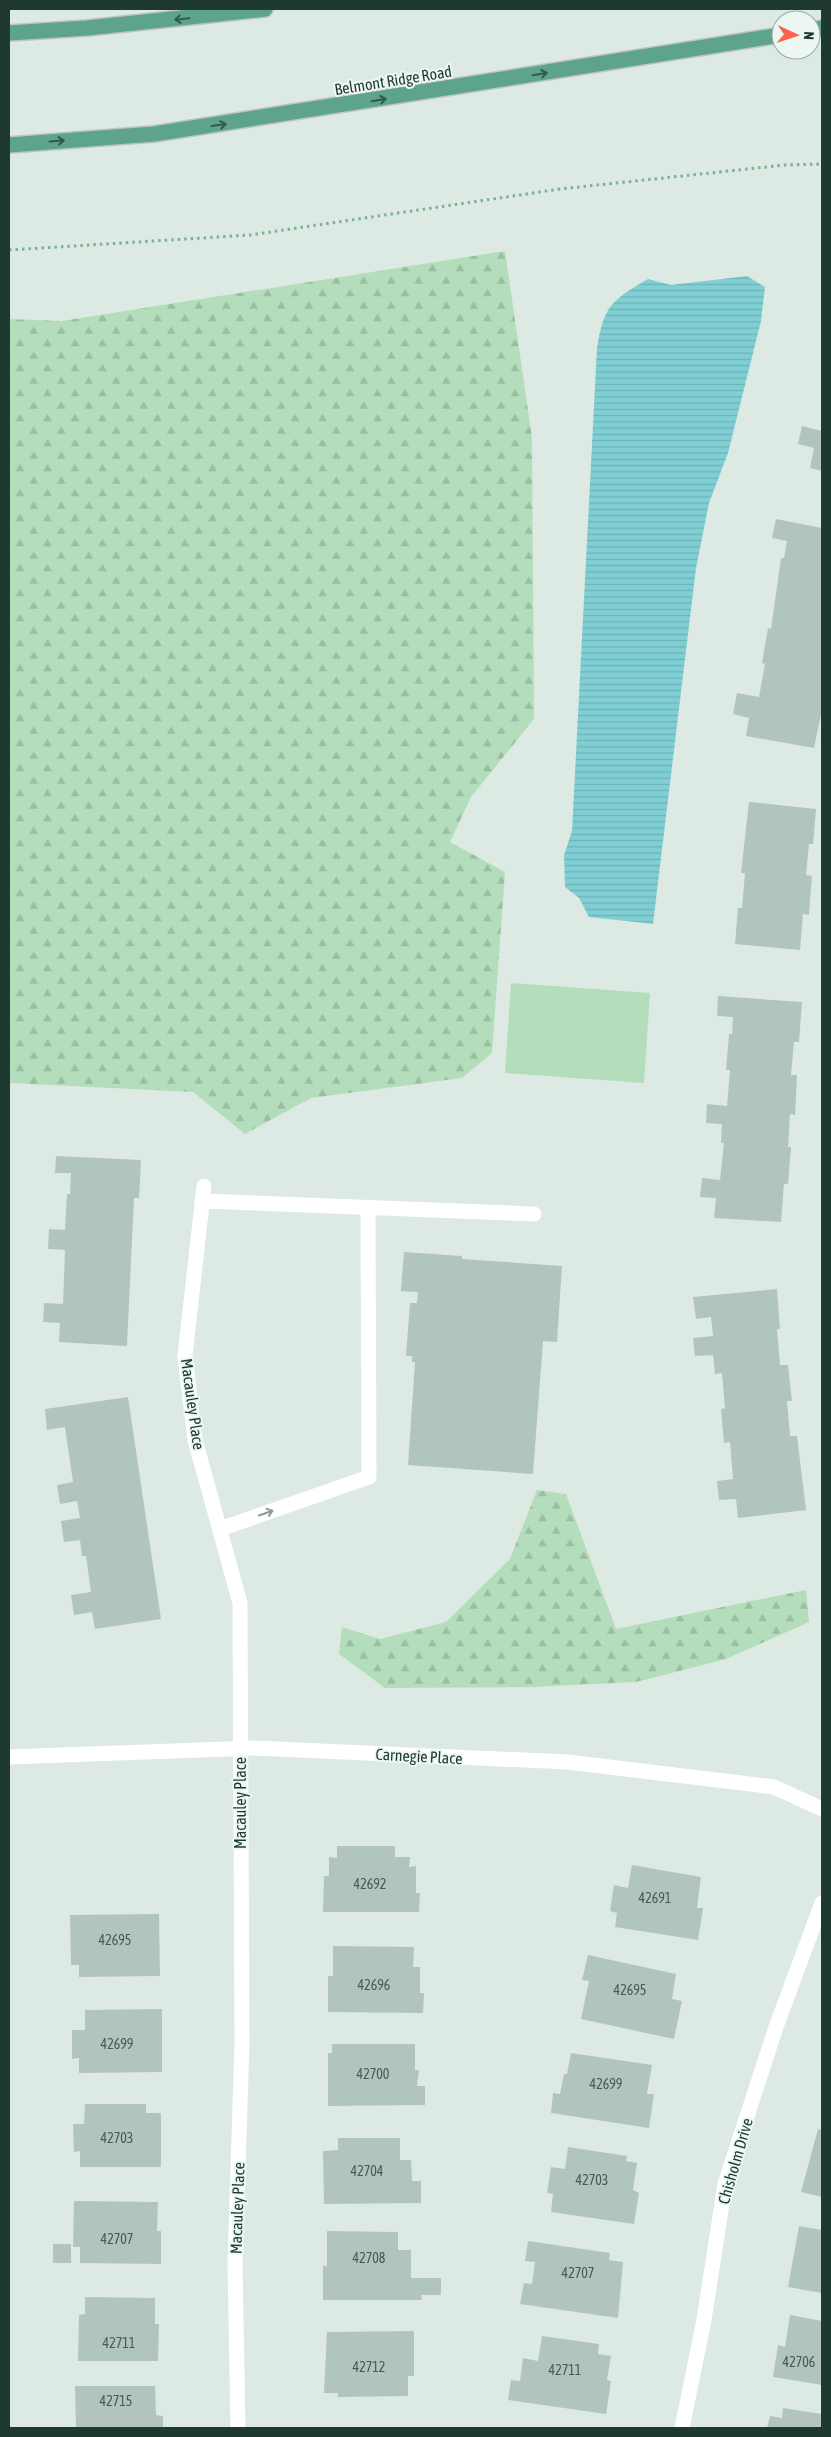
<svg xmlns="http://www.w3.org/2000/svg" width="831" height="2437" viewBox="0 0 831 2437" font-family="'Asap Condensed',sans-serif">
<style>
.grass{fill:#b4ddbb}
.forest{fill:url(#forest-firs)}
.water{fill:url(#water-rules)}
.building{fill:#b2c5bc}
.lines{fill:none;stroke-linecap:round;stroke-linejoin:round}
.major-casing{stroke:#bcc4c1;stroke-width:18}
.path{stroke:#7bb09a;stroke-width:3;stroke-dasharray:2.5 4;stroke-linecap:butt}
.minor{stroke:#fff;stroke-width:15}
.major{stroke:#5ea38b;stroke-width:15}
.oneway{stroke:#315a4b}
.oneway2{stroke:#8e9c98}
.labels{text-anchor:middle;stroke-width:4;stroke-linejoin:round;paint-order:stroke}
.number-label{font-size:14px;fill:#435d53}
.street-label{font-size:16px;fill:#1e3a30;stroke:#edf7f1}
</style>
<defs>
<pattern id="forest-firs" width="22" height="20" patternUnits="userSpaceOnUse" patternTransform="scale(1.25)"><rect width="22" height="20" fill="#b4ddbb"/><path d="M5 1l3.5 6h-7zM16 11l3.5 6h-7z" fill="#9abea1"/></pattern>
<pattern id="water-rules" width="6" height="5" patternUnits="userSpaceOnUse" patternTransform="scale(1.25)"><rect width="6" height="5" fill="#80cfd4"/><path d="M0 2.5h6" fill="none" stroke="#6eb2b6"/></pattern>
</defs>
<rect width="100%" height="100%" fill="#ddeae3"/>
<!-- grass -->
<path class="grass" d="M 511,983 L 650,993 L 644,1083 L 505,1073 Z"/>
<!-- forest -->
<path class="forest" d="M 505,251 L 532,438 L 534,719 L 471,797 L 450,842 L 505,872 L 492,1053 L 462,1078 L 311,1098 L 245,1134 L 193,1092 L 9,1083 L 9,319 L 62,321 Z
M 537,1490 L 566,1494 L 616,1629 L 806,1590 L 809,1622 L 726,1659 L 636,1682 L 533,1687 L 385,1688 L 339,1654 L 342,1627 L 380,1639 L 446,1622 L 510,1559 Z"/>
<!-- water -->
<path class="water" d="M 747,276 L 765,287 L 761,321 L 728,453 L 709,503 L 696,568 L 653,924 L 589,917 L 579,898 L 565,887 L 564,855 L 572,831 L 597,348 C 604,305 612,300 648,279 L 671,285 Z"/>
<!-- building -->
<path class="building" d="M 802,426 L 822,431 L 822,471 L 810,468 L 814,448 L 798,444 Z
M 776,519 L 822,528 L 822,710 L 814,748 L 746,736 L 749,718 L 733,714 L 737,693 L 759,697 L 765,664 L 762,663 L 768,628 L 771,629 L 781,558 L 784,558 L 787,541 L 772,538 Z
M 749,802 L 816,809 L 813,844 L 809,844 L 806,875 L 812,876 L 809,915 L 803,914 L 800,950 L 735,944 L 738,908 L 742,908 L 745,873 L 741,873 Z
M 718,996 L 802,1002 L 799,1042 L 794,1042 L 791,1075 L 797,1075 L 795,1115 L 790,1114 L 788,1147 L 791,1147 L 788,1184 L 784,1184 L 781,1222 L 714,1218 L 716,1198 L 700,1197 L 702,1178 L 720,1180 L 724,1143 L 721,1143 L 722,1124 L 706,1123 L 707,1104 L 727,1106 L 730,1070 L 726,1070 L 729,1034 L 732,1034 L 733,1017 L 717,1016 Z
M 56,1156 L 141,1160 L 139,1198 L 134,1198 L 127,1346 L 59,1342 L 60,1323 L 43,1322 L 44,1303 L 63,1304 L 65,1250 L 48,1249 L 49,1229 L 65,1230 L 67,1194 L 70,1194 L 71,1173 L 55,1173 Z
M 404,1252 L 462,1256 L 462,1259 L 562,1266 L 557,1342 L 543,1341 L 533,1474 L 408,1465 L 415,1362 L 412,1362 L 412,1356 L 406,1356 L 410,1303 L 417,1303 L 418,1292 L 401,1291 Z
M 777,1289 L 780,1329 L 777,1329 L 780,1365 L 788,1365 L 792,1401 L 787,1401 L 790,1436 L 797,1436 L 806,1510 L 738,1518 L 736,1499 L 719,1500 L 717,1481 L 733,1479 L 730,1442 L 724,1443 L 721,1409 L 725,1408 L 722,1373 L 715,1374 L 713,1355 L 695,1356 L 693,1338 L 713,1336 L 711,1317 L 696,1319 L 693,1297 Z
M 128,1397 L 161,1619 L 95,1629 L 92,1612 L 74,1615 L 71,1595 L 91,1592 L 86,1556 L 82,1556 L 80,1540 L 64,1542 L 61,1521 L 80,1518 L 77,1501 L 60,1504 L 57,1485 L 73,1482 L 65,1427 L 47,1430 L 45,1409 Z
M 337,1846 L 395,1846 L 395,1857 L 410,1857 L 409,1867 L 416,1866 L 416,1893 L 420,1893 L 419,1912 L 323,1912 L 324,1876 L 329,1876 L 329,1857 L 337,1858 Z
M 632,1865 L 701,1877 L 697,1908 L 703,1908 L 698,1940 L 615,1927 L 617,1913 L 610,1911 L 614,1885 L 628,1888 Z
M 159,1914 L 160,1976 L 79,1977 L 79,1965 L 71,1965 L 70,1915 Z
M 333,1946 L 414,1947 L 413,1967 L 420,1967 L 420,1993 L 424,1993 L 423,2013 L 328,2012 L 328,1976 L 333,1976 Z
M 588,1955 L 676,1974 L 672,1999 L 682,2001 L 674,2039 L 581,2019 L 589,1981 L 582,1980 Z
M 162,2009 L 162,2072 L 79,2073 L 79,2058 L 72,2059 L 72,2030 L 85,2030 L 85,2010 Z
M 332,2044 L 415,2044 L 415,2070 L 419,2070 L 417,2086 L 425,2086 L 425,2105 L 328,2106 L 328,2053 L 332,2053 Z
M 571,2053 L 652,2065 L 647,2094 L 654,2094 L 649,2128 L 551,2113 L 553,2093 L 560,2094 L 564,2074 L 567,2074 Z
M 85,2104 L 146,2104 L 146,2113 L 161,2113 L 161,2167 L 80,2167 L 80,2151 L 74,2152 L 73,2124 L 84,2124 Z
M 818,2129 L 822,2130 L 822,2197 L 801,2192 Z
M 338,2138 L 400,2138 L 400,2160 L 411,2160 L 412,2181 L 421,2181 L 421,2203 L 324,2204 L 323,2151 L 338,2150 Z
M 568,2147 L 627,2156 L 626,2161 L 637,2163 L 633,2190 L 639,2193 L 634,2224 L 551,2212 L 553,2194 L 547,2193 L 551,2167 L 565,2169 Z
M 74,2201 L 158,2202 L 157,2231 L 161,2231 L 161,2264 L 80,2263 L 80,2247 L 73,2247 Z
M 799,2226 L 822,2230 L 822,2293 L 788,2287 Z
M 327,2231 L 398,2232 L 398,2250 L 411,2250 L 411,2278 L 441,2278 L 441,2295 L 421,2295 L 422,2300 L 323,2300 L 323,2266 L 327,2266 Z
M 528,2241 L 610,2253 L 609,2260 L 623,2262 L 618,2318 L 520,2304 L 524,2283 L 532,2284 L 535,2262 L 525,2261 Z
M 53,2244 L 71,2244 L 71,2263 L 53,2263 Z
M 85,2297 L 155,2298 L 155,2324 L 159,2324 L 158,2361 L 78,2361 L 79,2315 L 85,2314 Z
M 790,2315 L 822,2321 L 822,2385 L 773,2377 L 778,2345 L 785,2347 Z
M 414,2331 L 414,2376 L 408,2376 L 408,2396 L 338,2397 L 338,2393 L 324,2393 L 327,2332 Z
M 542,2336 L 599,2344 L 598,2354 L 611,2356 L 607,2380 L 611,2381 L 606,2414 L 508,2400 L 511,2380 L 520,2381 L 523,2358 L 538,2361 Z
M 75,2386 L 155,2386 L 156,2415 L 163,2416 L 163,2428 L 76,2428 Z
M 783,2408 L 822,2414 L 822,2428 L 767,2428 L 770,2416 L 782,2418 Z"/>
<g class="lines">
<defs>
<path id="major" d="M 811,30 L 822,28
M 9,33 L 87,28 L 265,9
M 9,145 L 154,134 L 781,35"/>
</defs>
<!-- major casing -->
<use href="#major" class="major-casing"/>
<!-- path -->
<path class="path" d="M 9,250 L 250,235 L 560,189 L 785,165 L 822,164"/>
<!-- minor -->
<path class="minor" d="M 204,1186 L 185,1356 L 195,1440 L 240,1603 L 242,2043 L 235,2263 L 238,2428
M 202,1201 L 534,1214
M 220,1529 L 369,1477 L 368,1208
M 9,1757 L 254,1748 L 568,1762 L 774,1787 L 822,1809
M 682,2428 L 704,2320 L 725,2184 L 776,2027 L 822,1903"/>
<!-- major -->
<use href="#major" class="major"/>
</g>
<!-- one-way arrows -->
<defs><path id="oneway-shaft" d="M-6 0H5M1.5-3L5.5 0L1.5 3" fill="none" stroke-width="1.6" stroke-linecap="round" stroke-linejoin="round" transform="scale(1.25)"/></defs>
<g class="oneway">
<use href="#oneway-shaft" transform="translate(182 19) rotate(174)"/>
<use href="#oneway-shaft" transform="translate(540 74) rotate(-9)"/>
<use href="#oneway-shaft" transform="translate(379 100) rotate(-9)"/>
<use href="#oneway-shaft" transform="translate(219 125) rotate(-8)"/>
<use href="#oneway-shaft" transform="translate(57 141) rotate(-4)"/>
</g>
<use class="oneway2" href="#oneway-shaft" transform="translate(266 1513) rotate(-19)"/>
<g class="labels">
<!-- number labels -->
<g class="number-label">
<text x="370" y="1889">42692</text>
<text x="655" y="1903">42691</text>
<text x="115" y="1945">42695</text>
<text x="374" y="1990">42696</text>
<text x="630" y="1995">42695</text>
<text x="117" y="2049">42699</text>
<text x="373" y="2079">42700</text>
<text x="606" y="2089">42699</text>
<text x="117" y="2143">42703</text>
<text x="367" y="2176">42704</text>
<text x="592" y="2185">42703</text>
<text x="117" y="2244">42707</text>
<text x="369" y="2263">42708</text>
<text x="578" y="2278">42707</text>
<text x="119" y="2348">42711</text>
<text x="799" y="2367">42706</text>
<text x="369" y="2372">42712</text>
<text x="565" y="2375">42711</text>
<text x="116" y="2406">42715</text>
</g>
<!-- street labels -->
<g class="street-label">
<text transform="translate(393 80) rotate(-9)" y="6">Belmont Ridge Road</text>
<text transform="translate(193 1404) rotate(82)" y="6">Macauley Place</text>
<text transform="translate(419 1756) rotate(3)" y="6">Carnegie Place</text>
<text transform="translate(240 1803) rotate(-90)" y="6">Macauley Place</text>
<text transform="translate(735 2161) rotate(-74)" y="6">Chisholm Drive</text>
<text transform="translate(237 2208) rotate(-88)" y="6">Macauley Place</text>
</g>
</g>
<!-- border -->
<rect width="831" height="2437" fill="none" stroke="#1e3a30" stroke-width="20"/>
<!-- north arrow -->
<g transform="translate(796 35) rotate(93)"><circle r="24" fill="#edf7f1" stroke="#9aaba4"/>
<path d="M0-4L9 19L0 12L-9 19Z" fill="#fb644a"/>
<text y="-8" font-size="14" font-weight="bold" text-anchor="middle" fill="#1e3a30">N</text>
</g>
</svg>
